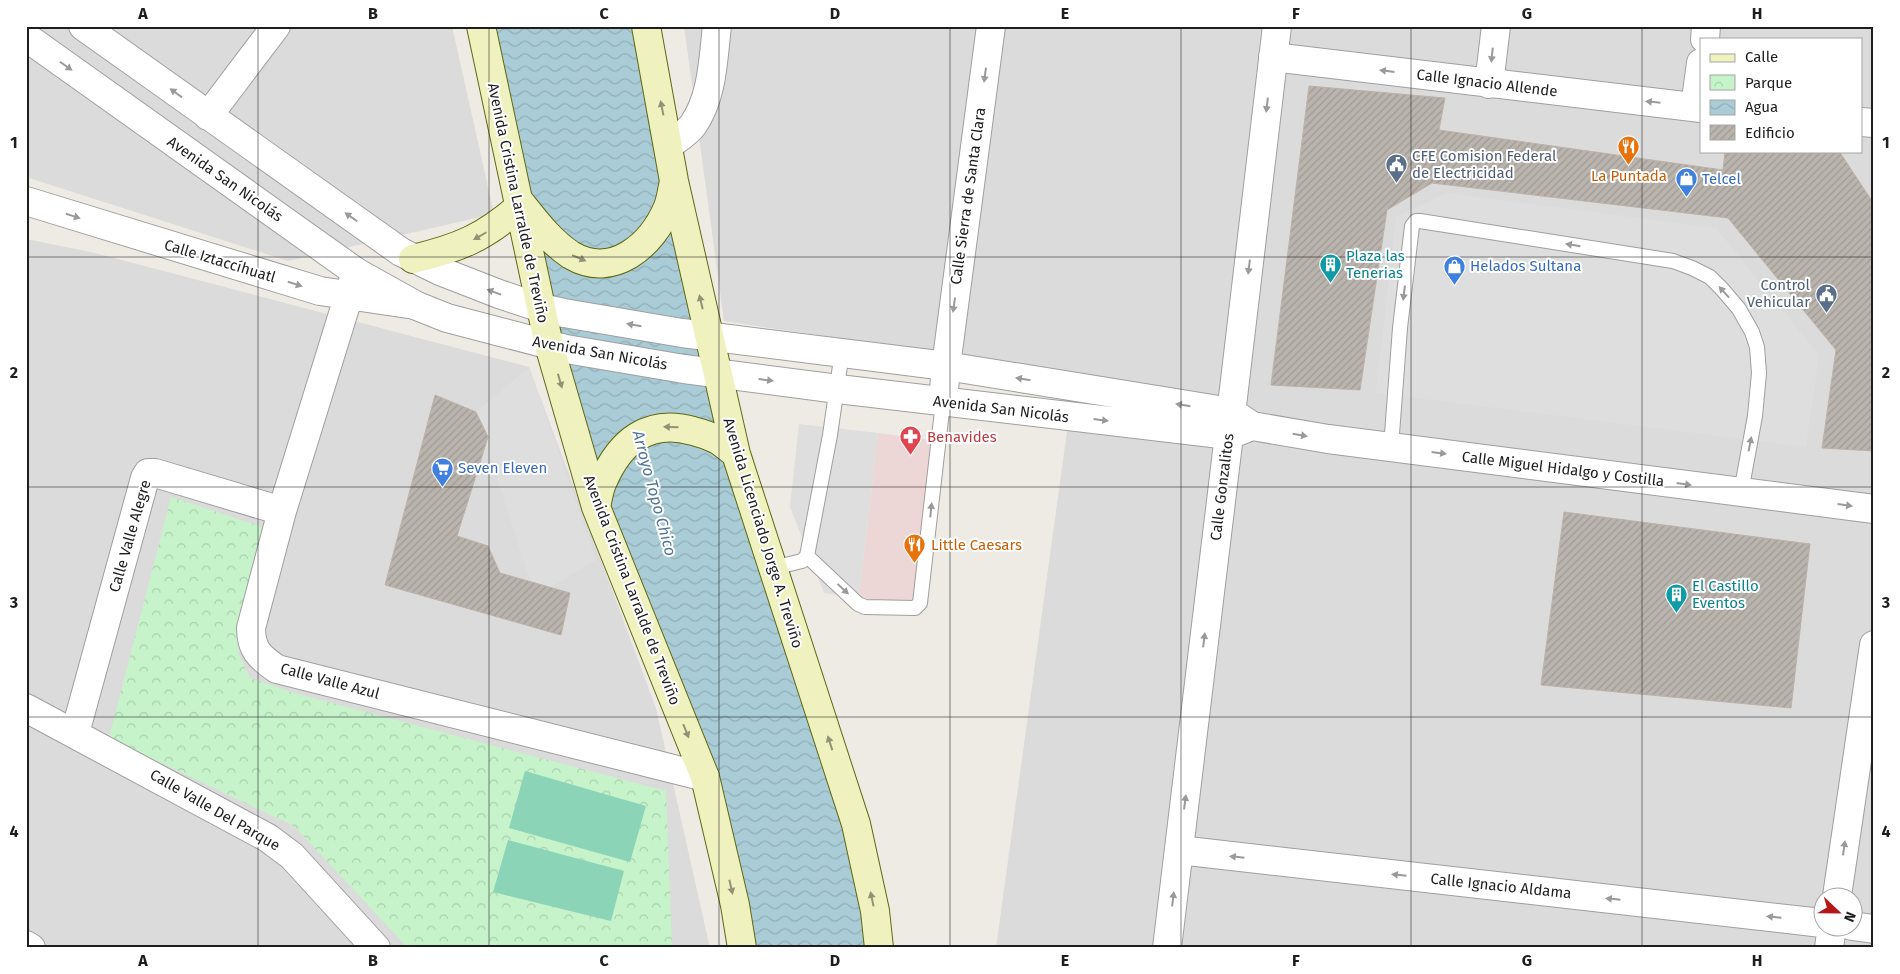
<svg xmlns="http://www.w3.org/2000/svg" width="1900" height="974" viewBox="0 0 1900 974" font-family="'Fira Sans',sans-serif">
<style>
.residential{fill:#dcdbdb;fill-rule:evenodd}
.commercial{fill:#edd7d6}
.park{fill:url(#park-crowns)}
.pitch{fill:#8bd4b8}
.parking{fill:#dedede}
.water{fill:url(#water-waves)}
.building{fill:url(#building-hatch);stroke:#bdb2a9}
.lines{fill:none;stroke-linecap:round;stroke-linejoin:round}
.service-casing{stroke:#9f9f9f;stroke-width:16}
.minor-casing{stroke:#9f9f9f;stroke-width:30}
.tertiary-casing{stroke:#9f9f9f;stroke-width:30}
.secondary-casing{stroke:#5f6811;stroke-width:30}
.service{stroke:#fff;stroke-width:14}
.minor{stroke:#fff;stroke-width:28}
.tertiary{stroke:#fff;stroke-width:28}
.secondary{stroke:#eff2be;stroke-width:28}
.oneway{fill:#9a9a9a}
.oneway2{fill:#919376}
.grid{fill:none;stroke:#1e1e1e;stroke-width:1;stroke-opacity:0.55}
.labels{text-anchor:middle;stroke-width:4;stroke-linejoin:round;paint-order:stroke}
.street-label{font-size:15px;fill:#1e1e1e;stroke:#fff}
.service-label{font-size:15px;fill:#4e5e75;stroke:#fff;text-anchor:start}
.food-label{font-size:15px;fill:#c56008;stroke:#fff}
.shop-label{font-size:15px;fill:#366cbe;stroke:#fff;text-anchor:start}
.culture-label{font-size:15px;fill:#0d838f;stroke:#fff;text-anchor:start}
.health-label{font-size:15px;fill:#be3a42;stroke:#fff;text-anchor:start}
.water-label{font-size:16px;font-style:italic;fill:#52779b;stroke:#fff}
.neatline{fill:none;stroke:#1e1e1e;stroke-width:2}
.grid-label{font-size:16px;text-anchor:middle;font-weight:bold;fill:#1e1e1e}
</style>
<defs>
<pattern id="park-crowns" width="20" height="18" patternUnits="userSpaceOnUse" patternTransform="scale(1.25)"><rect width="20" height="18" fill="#c6f3ca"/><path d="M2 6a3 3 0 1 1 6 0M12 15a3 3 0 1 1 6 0" fill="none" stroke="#aad0ad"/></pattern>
<pattern id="water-waves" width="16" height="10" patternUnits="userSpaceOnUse" patternTransform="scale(1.25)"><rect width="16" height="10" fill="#aaccd6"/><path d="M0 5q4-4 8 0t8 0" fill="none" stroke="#92afb7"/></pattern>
<pattern id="building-hatch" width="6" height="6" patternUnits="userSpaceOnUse" patternTransform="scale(1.25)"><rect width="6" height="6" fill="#bab4ae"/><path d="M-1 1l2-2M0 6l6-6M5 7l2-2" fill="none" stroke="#9f9a95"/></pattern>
</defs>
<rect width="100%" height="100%" fill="#eeebe5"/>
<!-- residential -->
<path class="residential" d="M 26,26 L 452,26 L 494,214 L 288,261 L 26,177 Z
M 684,26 L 1874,26 L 1874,948 L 996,948 L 1075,373 L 724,321 ZM 1701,39 L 1861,39 L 1861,151 L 1701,151 ZM 1822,896 L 1852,896 L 1852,926 L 1822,926 Z
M 26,239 L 95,253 L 529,367 L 656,708 L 710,948 L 26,948 Z"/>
<!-- commercial -->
<path class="commercial" d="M 878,433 L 938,441 L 917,604 L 859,598 Z"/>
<!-- park -->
<path class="park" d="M 171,497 L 266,528 L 238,653 L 250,678 L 294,693 L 666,791 L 672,948 L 408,948 L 294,826 L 109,738 Z"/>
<!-- pitch -->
<path class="pitch" d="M 525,771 L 646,806 L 630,862 L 509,828 Z
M 508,840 L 624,871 L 611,921 L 493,892 Z"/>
<!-- parking -->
<path class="parking" d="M 1446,193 L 1716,228 L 1819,355 L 1806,447 L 1376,393 L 1396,217 Z
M 529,367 L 596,560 L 551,587 L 530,581 L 476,412 Z
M 799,424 L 878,433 L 859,598 L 824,593 L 790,507 Z"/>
<!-- water -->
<path class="water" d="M 481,26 L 646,26 L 669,145 L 879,948 L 742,948 L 735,905 L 596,507 L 566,349 L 518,199 Z"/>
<!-- building -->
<path class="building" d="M 1309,86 L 1445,98 L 1439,130 L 1723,170 L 1725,151 L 1839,151 L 1874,204 L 1874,451 L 1822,448 L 1836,350 L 1728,218 L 1432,183 L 1387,210 L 1360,390 L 1271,385 Z
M 435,395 L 476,412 L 488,437 L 457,536 L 488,546 L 500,573 L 570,593 L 561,635 L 385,585 Z
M 1564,512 L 1810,544 L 1791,708 L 1541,685 Z"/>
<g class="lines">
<defs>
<path id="service" d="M 1391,447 L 1400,328 L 1412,226 L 1416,221 L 1420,221 L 1673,261 L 1692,268 L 1710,277 L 1722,289 L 1739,309 L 1752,332 L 1757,347 L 1759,373 L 1755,416 L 1741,492
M 807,556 L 858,604 L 865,607 L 915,608 L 920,603 L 943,402
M 773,568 L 802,561 L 807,556 L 830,435 L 842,352"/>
<path id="minor" d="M 1705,39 L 1706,26
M 1273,57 L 1701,108
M 1489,84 L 1496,26
M 1695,107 L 1701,63
M 208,116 L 276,26
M 1861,122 L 1874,123
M 669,145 C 677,139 687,133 693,125 C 713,96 713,59 717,26
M 26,201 L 320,291 L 415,305
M 356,272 L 282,511 L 251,628 C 251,649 259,657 277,669 L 705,777
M 943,402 L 946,366 L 991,26
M 26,708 L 268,838 L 292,856 L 376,948
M 75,733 L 145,478 L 148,473 L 155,473 L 282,511
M 1179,850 L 1822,923
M 1837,896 L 1874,645
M 1852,926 L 1874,929
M 26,945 L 31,948
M 1167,948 L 1229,435
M 1829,948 L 1832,926"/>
<path id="tertiary" d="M 83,26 L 401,252 L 440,271 L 499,294 L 541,308 L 564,313 L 682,333 L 946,366 L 1231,412 L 1252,426 L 1328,439 L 1874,509
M 26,37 L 356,272 L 417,306 L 447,318 L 566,349 L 684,369 L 838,389 L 1229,435 L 1252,426
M 1229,431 L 1277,26"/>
<path id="secondary" d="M 481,26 L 549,345 L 596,507 L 705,777 L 735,905 L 742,948
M 646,26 L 674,181 L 736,454 L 856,824 L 875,911 L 879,948
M 520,202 C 536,222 550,241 571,255 C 613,280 652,245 668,207 C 671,199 672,190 674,181
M 413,259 C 459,248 483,238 519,207
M 596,507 C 598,499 599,489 603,481 C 620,442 648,418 693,431 C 701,433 710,436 718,440 C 724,444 730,449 736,454"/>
</defs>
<!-- service casing -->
<use href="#service" class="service-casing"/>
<!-- minor casing -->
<use href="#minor" class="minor-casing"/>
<!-- tertiary casing -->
<use href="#tertiary" class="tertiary-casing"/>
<!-- secondary casing -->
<use href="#secondary" class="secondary-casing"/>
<!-- service -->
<use href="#service" class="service"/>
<!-- minor -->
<use href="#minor" class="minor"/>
<!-- tertiary -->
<use href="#tertiary" class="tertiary"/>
<!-- secondary -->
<use href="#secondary" class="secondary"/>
</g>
<!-- one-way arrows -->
<defs><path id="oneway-solid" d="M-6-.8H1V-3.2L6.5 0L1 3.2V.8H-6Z" transform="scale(1.25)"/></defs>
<g class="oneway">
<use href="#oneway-solid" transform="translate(1492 55) rotate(96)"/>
<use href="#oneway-solid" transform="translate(66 66) rotate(35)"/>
<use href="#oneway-solid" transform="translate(1387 71) rotate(-173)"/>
<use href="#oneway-solid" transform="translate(985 75) rotate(98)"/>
<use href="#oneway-solid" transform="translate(176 93) rotate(-144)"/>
<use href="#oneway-solid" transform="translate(1653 102) rotate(-174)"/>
<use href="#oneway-solid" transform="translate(1267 105) rotate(97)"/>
<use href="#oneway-solid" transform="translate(73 216) rotate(17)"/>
<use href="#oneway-solid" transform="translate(351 217) rotate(-145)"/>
<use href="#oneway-solid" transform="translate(1573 245) rotate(-171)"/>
<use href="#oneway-solid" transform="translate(1249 267) rotate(97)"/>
<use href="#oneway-solid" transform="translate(295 284) rotate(17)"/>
<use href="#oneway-solid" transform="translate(494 292) rotate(-160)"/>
<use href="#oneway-solid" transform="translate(1724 292) rotate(-132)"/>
<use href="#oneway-solid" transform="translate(1404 293) rotate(97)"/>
<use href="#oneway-solid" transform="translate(954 305) rotate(98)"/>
<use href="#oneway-solid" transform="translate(634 325) rotate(-170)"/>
<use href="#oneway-solid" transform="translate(1023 379) rotate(-171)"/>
<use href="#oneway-solid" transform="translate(766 380) rotate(7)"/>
<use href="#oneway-solid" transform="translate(1183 405) rotate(-171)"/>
<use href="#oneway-solid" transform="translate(1101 420) rotate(7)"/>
<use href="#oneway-solid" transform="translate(1300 435) rotate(10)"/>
<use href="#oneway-solid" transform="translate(1750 444) rotate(-79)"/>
<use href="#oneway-solid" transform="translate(1439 453) rotate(7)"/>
<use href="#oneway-solid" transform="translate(1684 484) rotate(8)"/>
<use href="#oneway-solid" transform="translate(1845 505) rotate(8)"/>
<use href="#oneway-solid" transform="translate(931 510) rotate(-84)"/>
<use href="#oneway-solid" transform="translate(843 589) rotate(43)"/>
<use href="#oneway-solid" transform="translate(1204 640) rotate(-83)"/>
<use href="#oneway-solid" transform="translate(1185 802) rotate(-83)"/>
<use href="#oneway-solid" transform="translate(1844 848) rotate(-82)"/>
<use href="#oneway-solid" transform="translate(1237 857) rotate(-174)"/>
<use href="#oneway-solid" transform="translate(1399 875) rotate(-174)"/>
<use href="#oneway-solid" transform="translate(1173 899) rotate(-83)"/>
<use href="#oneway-solid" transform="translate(1613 899) rotate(-174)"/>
<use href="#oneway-solid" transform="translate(1774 917) rotate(-174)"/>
</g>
<g class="oneway2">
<use href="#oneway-solid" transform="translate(662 108) rotate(-101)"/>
<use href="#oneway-solid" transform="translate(480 236) rotate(150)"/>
<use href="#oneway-solid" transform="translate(579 258) rotate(23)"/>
<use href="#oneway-solid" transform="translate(701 302) rotate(-103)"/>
<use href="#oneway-solid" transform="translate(560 381) rotate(74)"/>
<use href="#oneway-solid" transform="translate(671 427) rotate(-179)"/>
<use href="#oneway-solid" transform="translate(686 731) rotate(68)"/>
<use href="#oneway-solid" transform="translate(830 743) rotate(-108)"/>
<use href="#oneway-solid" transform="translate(731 887) rotate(77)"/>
<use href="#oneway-solid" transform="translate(872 899) rotate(-102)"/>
</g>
<!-- grid -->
<path class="grid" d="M 258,26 L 258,948M 489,26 L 489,948M 719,26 L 719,948M 950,26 L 950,948M 1181,26 L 1181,948M 1411,26 L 1411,948M 1642,26 L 1642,948M 26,257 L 1874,257M 26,487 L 1874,487M 26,717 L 1874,717"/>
<!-- icons -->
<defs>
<symbol id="restaurant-pin" viewBox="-11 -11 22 30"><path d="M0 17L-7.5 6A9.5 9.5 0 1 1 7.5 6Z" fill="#e8710a" stroke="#fff"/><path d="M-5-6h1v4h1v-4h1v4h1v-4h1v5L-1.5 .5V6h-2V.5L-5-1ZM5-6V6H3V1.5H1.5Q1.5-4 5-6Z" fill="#fff"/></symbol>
<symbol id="civic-pin" viewBox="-11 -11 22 30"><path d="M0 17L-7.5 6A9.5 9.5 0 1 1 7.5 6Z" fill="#5c6f8a" stroke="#fff"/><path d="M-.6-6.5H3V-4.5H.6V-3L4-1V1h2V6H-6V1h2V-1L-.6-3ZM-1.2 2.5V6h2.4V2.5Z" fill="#fff"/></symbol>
<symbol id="shop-pin" viewBox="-11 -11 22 30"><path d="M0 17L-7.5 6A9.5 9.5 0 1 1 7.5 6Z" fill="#3f7fe0" stroke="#fff"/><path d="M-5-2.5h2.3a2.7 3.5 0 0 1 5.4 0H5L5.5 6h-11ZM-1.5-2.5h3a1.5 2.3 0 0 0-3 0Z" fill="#fff"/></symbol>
<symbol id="building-pin" viewBox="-11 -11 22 30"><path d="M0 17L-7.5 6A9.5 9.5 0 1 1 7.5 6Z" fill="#0f9aa8" stroke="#fff"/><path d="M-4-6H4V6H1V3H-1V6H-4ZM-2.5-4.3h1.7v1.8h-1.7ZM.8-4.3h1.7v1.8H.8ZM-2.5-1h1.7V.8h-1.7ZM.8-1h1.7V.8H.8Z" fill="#fff"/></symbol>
<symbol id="pharmacy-pin" viewBox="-11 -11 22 30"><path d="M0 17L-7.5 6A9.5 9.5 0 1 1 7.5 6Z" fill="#e0444e" stroke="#fff"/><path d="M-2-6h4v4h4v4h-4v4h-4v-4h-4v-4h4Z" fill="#fff"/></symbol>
<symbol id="supermarket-pin" viewBox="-11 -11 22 30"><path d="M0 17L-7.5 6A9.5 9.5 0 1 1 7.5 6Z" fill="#3f7fe0" stroke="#fff"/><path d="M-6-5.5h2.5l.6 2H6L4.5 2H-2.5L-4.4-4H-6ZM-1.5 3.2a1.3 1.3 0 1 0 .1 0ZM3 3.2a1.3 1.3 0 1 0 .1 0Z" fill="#fff"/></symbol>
</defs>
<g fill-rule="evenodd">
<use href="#restaurant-pin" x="1616" y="134" width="25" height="34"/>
<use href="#civic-pin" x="1384" y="152" width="25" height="34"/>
<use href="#shop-pin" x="1674" y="166" width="25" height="34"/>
<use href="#building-pin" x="1318" y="252" width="25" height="34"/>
<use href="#shop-pin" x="1442" y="254" width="25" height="34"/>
<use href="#civic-pin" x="1814" y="282" width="25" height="34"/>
<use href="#pharmacy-pin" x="898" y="424" width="25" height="34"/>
<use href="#supermarket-pin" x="430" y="456" width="25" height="34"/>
<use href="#restaurant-pin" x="902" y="532" width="25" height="34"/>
<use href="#building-pin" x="1664" y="582" width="25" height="34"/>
</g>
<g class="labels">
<!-- street labels -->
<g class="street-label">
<text transform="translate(1487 83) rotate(7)" y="5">Calle Ignacio Allende</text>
<text transform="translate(225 179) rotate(35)" y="5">Avenida San Nicolás</text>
<text transform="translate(968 196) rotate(-82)" y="5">Calle Sierra de Santa Clara</text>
<text transform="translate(518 203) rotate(78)" y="5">Avenida Cristina Larralde de Treviño</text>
<text transform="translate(220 261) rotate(17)" y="5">Calle Iztaccíhuatl</text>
<text transform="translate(600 353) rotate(10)" y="5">Avenida San Nicolás</text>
<text transform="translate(1001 409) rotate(7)" y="5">Avenida San Nicolás</text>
<text transform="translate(1563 469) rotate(7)" y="5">Calle Miguel Hidalgo y Costilla</text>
<text transform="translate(1222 487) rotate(-83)" y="5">Calle Gonzalitos</text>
<text transform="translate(763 533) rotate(73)" y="5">Avenida Licenciado Jorge A. Treviño</text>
<text transform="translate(130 536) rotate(-74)" y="5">Calle Valle Alegre</text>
<text transform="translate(632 590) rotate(69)" y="5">Avenida Cristina Larralde de Treviño</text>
<text transform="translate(330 681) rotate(15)" y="5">Calle Valle Azul</text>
<text transform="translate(215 810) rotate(30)" y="5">Calle Valle Del Parque</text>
<text transform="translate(1501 886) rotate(6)" y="5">Calle Ignacio Aldama</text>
</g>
<!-- service labels -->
<g class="service-label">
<text x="1412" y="161">CFE Comision Federal<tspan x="1412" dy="17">de Electricidad</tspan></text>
<text x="1810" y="290" text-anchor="end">Control<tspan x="1810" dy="17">Vehicular</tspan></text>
</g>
<!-- food labels -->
<g class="food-label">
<text x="1629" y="181">La Puntada</text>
<text x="931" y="550" text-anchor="start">Little Caesars</text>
</g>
<!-- shop labels -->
<g class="shop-label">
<text x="1702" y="184">Telcel</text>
<text x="1470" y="271">Helados Sultana</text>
<text x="458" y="473">Seven Eleven</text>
</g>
<!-- culture labels -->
<g class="culture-label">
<text x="1346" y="261">Plaza las<tspan x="1346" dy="17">Tenerias</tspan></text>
<text x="1692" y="591">El Castillo<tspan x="1692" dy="17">Eventos</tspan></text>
</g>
<!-- health labels -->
<g class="health-label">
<text x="927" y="442">Benavides</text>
</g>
<!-- water labels -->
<g class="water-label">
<text transform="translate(655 493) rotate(75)" y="6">Arroyo Topo Chico</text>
</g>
</g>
<!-- border -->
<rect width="1900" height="974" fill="none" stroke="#ffffff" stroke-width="55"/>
<!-- legend -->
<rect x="1700" y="38" width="162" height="115" fill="#ffffff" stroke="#a5a5a5"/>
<rect x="1710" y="54" width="25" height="8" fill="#eff2be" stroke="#a5a5a5"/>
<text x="1745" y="62" font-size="15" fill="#1e1e1e">Calle</text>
<rect x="1710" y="75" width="25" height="15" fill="url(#park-crowns)" stroke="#a5a5a5"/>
<text x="1745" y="88" font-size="15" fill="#1e1e1e">Parque</text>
<rect x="1710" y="100" width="25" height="15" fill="url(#water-waves)" stroke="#a5a5a5"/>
<text x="1745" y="112" font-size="15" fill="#1e1e1e">Agua</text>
<rect x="1710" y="125" width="25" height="15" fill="url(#building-hatch)" stroke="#a5a5a5"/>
<text x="1745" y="138" font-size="15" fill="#1e1e1e">Edificio</text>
<!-- north arrow -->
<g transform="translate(1838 912) rotate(112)"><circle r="24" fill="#ffffff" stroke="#a5a5a5"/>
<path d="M0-4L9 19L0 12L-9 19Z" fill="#b51717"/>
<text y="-8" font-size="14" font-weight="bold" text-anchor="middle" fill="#1e1e1e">N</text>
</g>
<rect x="28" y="28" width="1844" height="918" class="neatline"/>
<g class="grid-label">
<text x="143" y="19">A</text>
<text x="373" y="19">B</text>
<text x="604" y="19">C</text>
<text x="835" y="19">D</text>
<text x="1065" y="19">E</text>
<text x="1296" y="19">F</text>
<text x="1527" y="19">G</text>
<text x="1757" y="19">H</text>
<text x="14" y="148">1</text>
<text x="1886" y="148">1</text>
<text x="14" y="378">2</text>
<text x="1886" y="378">2</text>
<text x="14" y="608">3</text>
<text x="1886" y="608">3</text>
<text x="14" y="837">4</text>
<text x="1886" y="837">4</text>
<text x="143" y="966">A</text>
<text x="373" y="966">B</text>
<text x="604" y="966">C</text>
<text x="835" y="966">D</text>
<text x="1065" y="966">E</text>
<text x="1296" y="966">F</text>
<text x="1527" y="966">G</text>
<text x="1757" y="966">H</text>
</g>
</svg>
